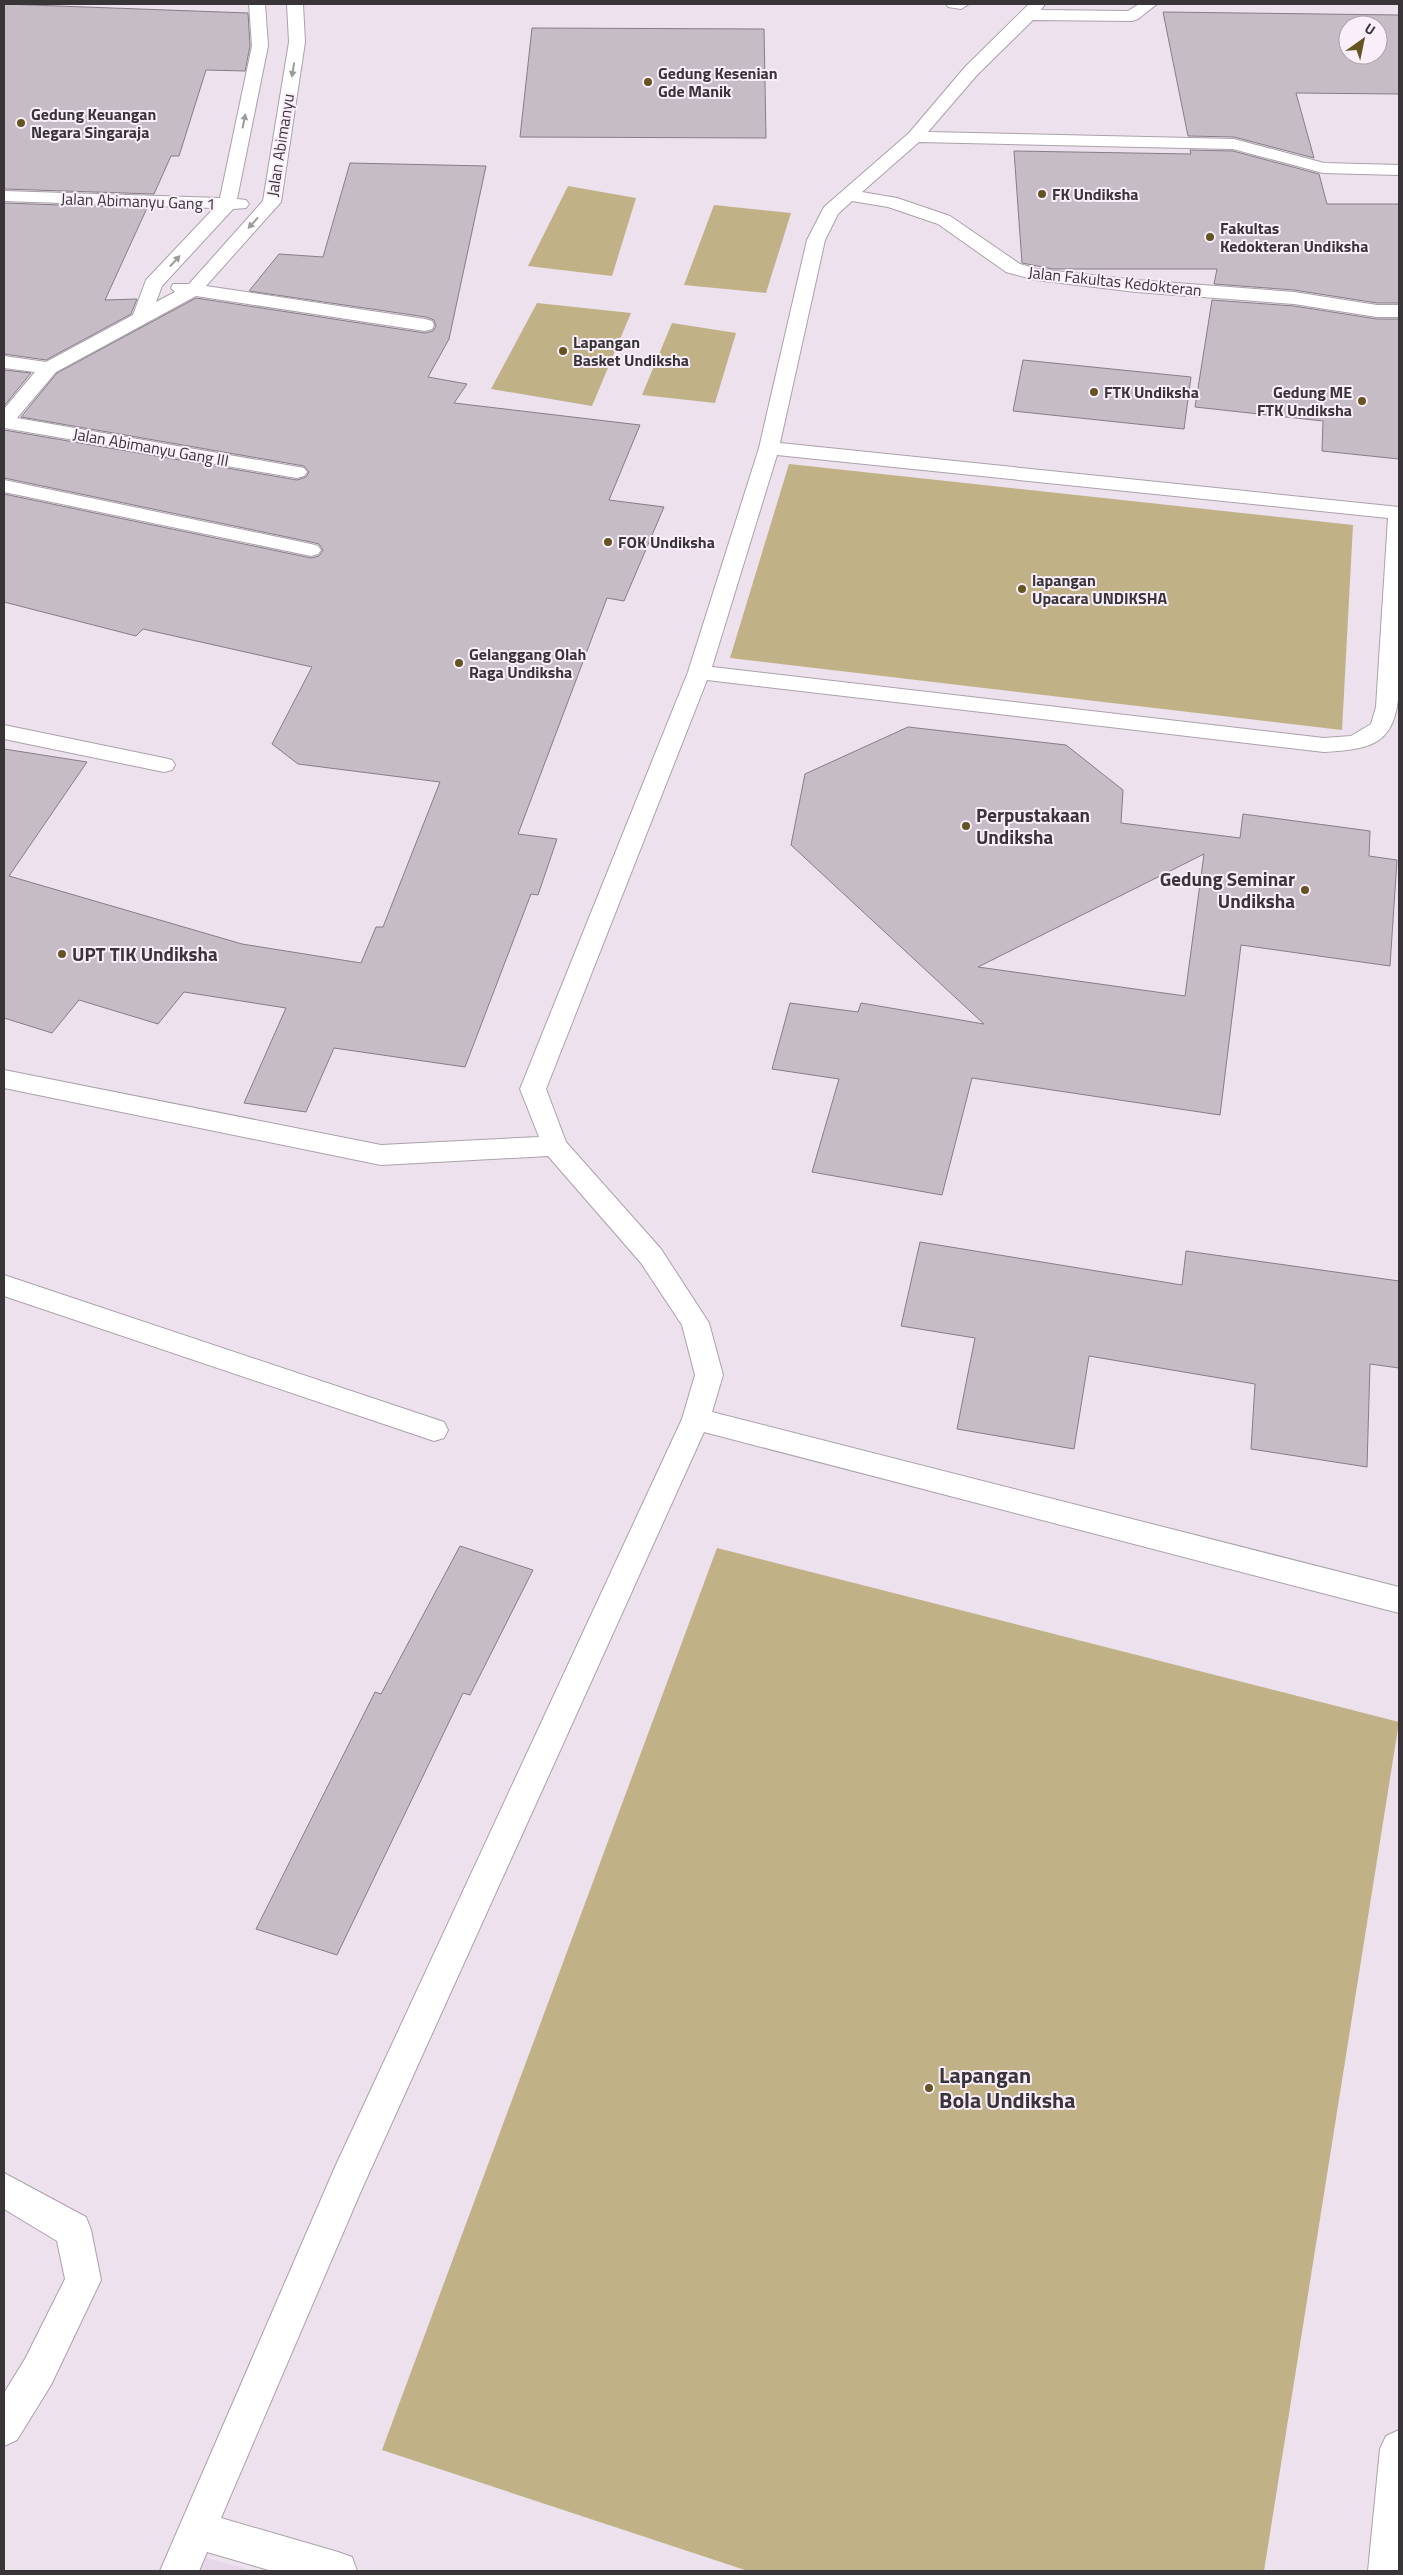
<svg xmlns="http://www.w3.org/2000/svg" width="1403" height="2575" viewBox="0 0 1403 2575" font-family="'Titillium Web',sans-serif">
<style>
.built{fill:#e7d6e7}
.green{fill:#c1b186}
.building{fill:#c6bcc6;stroke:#867d86;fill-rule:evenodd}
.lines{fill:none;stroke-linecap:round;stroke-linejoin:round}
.minor-casing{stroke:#aba1ab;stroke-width:2}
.minor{fill:#fff;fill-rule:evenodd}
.oneway{fill:#9c9a9c}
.poi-dot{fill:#655421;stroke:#f9eef9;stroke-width:2}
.labels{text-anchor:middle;stroke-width:4;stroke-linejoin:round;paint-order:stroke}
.far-poi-label{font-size:16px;font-weight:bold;fill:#383438;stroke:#f9eef9;text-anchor:start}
.far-street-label{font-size:16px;fill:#383438;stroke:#f9eef9}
.poi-label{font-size:19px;font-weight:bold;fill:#383438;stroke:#f9eef9;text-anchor:start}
.near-poi-label{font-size:22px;font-weight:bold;fill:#383438;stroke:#f9eef9;text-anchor:start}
</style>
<rect width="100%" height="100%" fill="#ece1ec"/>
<!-- built -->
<path class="built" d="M 199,2556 L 254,2571 L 193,2571 Z"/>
<!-- green -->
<path class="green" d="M 568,186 L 636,198 L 612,276 L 528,266 Z
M 714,205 L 791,213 L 766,293 L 684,285 Z
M 537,303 L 631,313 L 592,406 L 491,389 Z
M 672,323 L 736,333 L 715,403 L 642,395 Z
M 789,464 L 1353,525 L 1342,730 L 730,658 Z
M 717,1548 L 1399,1722 L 1264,2571 L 748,2571 L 382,2450 Z"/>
<!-- building -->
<path class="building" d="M 4,4 L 248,13 L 250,46 L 245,71 L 206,70 L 179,156 L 171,156 L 154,194 L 4,189 Z
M 1163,12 L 1399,15 L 1399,94 L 1296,93 L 1314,158 L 1234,137 L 1188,136 ZM 1348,25 L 1378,25 L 1378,55 L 1348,55 Z
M 532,28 L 764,29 L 766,138 L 520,137 Z
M 1190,150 L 1233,151 L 1319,174 L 1327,204 L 1399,204 L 1399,303 L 1377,303 L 1294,290 L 1214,284 L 1217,269 L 1053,269 L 1022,263 L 1014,151 L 1191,154 Z
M 350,163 L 486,166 L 449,339 L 428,377 L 467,384 L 454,403 L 640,425 L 609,500 L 664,507 L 624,601 L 607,598 L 518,834 L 557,839 L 538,895 L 531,894 L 465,1067 L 334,1048 L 306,1112 L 244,1103 L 286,1008 L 184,992 L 158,1024 L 79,1000 L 52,1033 L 4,1018 L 4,749 L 87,762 L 9,876 L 242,944 L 361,963 L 376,927 L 383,927 L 440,782 L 298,764 L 272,744 L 312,667 L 143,629 L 136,636 L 4,602 L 4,494 L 311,558 L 319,556 L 323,550 L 319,544 L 311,542 L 4,478 L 4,430 L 297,480 L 306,477 L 309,472 L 304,466 L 21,417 L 57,373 L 196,298 L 425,333 L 433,331 L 436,326 L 434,320 L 426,317 L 249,291 L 279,254 L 323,257 Z
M 4,203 L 147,208 L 105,300 L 137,299 L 131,314 L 46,360 L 4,354 Z
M 1212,300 L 1294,306 L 1377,319 L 1399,319 L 1399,459 L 1322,451 L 1323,421 L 1195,407 Z
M 1023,360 L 1191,377 L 1184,429 L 1013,411 Z
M 4,370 L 31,373 L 4,406 Z
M 908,727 L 1066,745 L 1123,790 L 1121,823 L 1240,838 L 1243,814 L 1370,831 L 1369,856 L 1397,860 L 1390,966 L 1241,945 L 1220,1115 L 972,1078 L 942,1195 L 812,1172 L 839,1079 L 772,1069 L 790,1003 L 858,1012 L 861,1003 L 984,1024 L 791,845 L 805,774 ZM 1204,854 L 1185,996 L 978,967 Z
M 920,1242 L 1182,1285 L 1186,1251 L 1399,1281 L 1399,1368 L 1370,1364 L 1367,1467 L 1251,1449 L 1255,1384 L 1089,1356 L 1074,1449 L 957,1429 L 975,1338 L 901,1326 Z
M 460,1546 L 533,1570 L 470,1695 L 463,1693 L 337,1955 L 256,1929 L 375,1692 L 381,1694 Z"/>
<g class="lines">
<defs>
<path id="minor" d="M 249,4 L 265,4 L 268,46 L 237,199 L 246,200 L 249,204 L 246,208 L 233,209 L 162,286 L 156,302 L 175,292 L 171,288 L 173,284 L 189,284 L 263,201 L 289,42 L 287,4 L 303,4 L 305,42 L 281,202 L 206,286 L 425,319 L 432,321 L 434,325 L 432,329 L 425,331 L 196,296 L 56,372 L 17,418 L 304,468 L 307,472 L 304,476 L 297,478 L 4,428 L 4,409 L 35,372 L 4,368 L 4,356 L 46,362 L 133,315 L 146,280 L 214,208 L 4,201 L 4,191 L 220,198 L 252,46 Z
M 946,4 L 969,4 L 961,9 L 948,7 Z
M 1029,4 L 1045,4 L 1041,10 L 1128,11 L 1139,4 L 1157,4 L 1138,19 L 1132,21 L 1033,20 L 977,75 L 928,132 L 1234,139 L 1324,163 L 1399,165 L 1399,175 L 1323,173 L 1233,149 L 919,142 L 862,192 L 897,198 L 950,216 L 1020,264 L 1037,269 L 1136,280 L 1294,292 L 1377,305 L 1399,305 L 1399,317 L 1377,317 L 1294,304 L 1136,292 L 1036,280 L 1006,272 L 938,224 L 888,207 L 852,201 L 838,214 L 825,240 L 780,443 L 1399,507 L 1399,688 C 1396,744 1374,749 1324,752 L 707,680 L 546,1089 L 566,1142 L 661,1249 L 709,1323 L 723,1375 L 712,1412 L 1399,1587 L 1399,1613 L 704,1432 L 361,2191 L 221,2518 L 338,2552 L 352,2557 L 357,2571 L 272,2571 L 207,2552 L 199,2571 L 160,2571 L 335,2167 L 682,1419 L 695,1375 L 682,1325 L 641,1263 L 548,1156 L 381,1165 L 4,1088 L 4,1070 L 381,1145 L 539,1137 L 520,1089 L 688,672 L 759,448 L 807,240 L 824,207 L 909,133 L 965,67 ZM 777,455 L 1388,518 L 1376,707 L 1371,724 L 1351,736 L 1324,738 L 712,667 Z
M 4,480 L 311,544 L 318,546 L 321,550 L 318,554 L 311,556 L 4,492 Z
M 4,725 L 164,758 L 172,760 L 175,765 L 172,770 L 164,772 L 4,739 Z
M 4,1275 L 444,1422 L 448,1430 L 444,1438 L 434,1441 L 4,1296 Z
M 4,2173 L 86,2217 L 91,2230 L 101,2280 L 51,2385 L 17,2440 L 4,2446 L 4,2393 L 25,2359 L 65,2279 L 57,2241 L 4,2209 Z
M 1399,2430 L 1399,2571 L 1368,2571 L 1380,2449 L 1386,2436 Z"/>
</defs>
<!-- minor casing -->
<use href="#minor" class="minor-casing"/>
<!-- minor -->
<use href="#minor" class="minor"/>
</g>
<!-- one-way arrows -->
<defs><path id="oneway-solid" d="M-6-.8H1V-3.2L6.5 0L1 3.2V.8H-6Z" transform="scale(1.25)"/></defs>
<g class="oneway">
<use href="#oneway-solid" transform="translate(293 70) rotate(99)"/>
<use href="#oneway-solid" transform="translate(244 121) rotate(-78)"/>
<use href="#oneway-solid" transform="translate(253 223) rotate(132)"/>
<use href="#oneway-solid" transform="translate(175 261) rotate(-47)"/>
</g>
<!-- markers -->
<g class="poi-dot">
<circle cx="648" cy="82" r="5"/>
<circle cx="21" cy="123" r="5"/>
<circle cx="1042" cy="194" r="5"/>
<circle cx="1210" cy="237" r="5"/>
<circle cx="563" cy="351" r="5"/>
<circle cx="1094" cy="392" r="5"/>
<circle cx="1362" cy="401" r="5"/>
<circle cx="608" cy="542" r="5"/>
<circle cx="1022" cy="589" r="5"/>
<circle cx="459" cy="663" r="5"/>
<circle cx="966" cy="826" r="5"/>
<circle cx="1305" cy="890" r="5"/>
<circle cx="62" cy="954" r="5"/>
<circle cx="929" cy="2088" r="5"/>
</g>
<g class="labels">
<!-- far-poi labels -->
<g class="far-poi-label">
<text x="658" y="79">Gedung Kesenian<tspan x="658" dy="18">Gde Manik</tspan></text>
<text x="31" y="120">Gedung Keuangan<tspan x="31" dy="18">Negara Singaraja</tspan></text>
<text x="1052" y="200">FK Undiksha</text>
<text x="1220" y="234">Fakultas<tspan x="1220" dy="18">Kedokteran Undiksha</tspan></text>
<text x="573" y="348">Lapangan<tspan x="573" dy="18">Basket Undiksha</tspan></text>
<text x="1104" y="398">FTK Undiksha</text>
<text x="1352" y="398" text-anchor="end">Gedung ME<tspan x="1352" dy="18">FTK Undiksha</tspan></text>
<text x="618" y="548">FOK Undiksha</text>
<text x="1032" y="586">lapangan<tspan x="1032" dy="18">Upacara UNDIKSHA</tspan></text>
<text x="469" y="660">Gelanggang Olah<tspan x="469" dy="18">Raga Undiksha</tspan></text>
</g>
<!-- far-street labels -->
<g class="far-street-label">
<text transform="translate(280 145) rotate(-81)" y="6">Jalan Abimanyu</text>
<text transform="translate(138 201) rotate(2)" y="6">Jalan Abimanyu Gang 1</text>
<text transform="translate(1115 281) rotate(6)" y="6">Jalan Fakultas Kedokteran</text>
<text transform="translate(151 447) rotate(10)" y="6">Jalan Abimanyu Gang III</text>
</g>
<!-- poi labels -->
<g class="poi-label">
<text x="976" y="822">Perpustakaan<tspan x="976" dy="22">Undiksha</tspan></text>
<text x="1295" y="886" text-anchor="end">Gedung Seminar<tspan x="1295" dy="22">Undiksha</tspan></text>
<text x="72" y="961">UPT TIK Undiksha</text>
</g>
<!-- near-poi labels -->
<g class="near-poi-label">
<text x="939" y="2083">Lapangan<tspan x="939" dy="25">Bola Undiksha</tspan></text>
</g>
</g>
<!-- border -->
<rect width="1403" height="2575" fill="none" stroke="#383438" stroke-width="10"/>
<!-- north arrow -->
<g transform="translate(1363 40) rotate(33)"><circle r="24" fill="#f9eef9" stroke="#aca4ac"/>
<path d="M0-4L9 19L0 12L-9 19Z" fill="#655421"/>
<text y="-8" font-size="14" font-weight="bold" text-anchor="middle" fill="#383438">U</text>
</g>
</svg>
